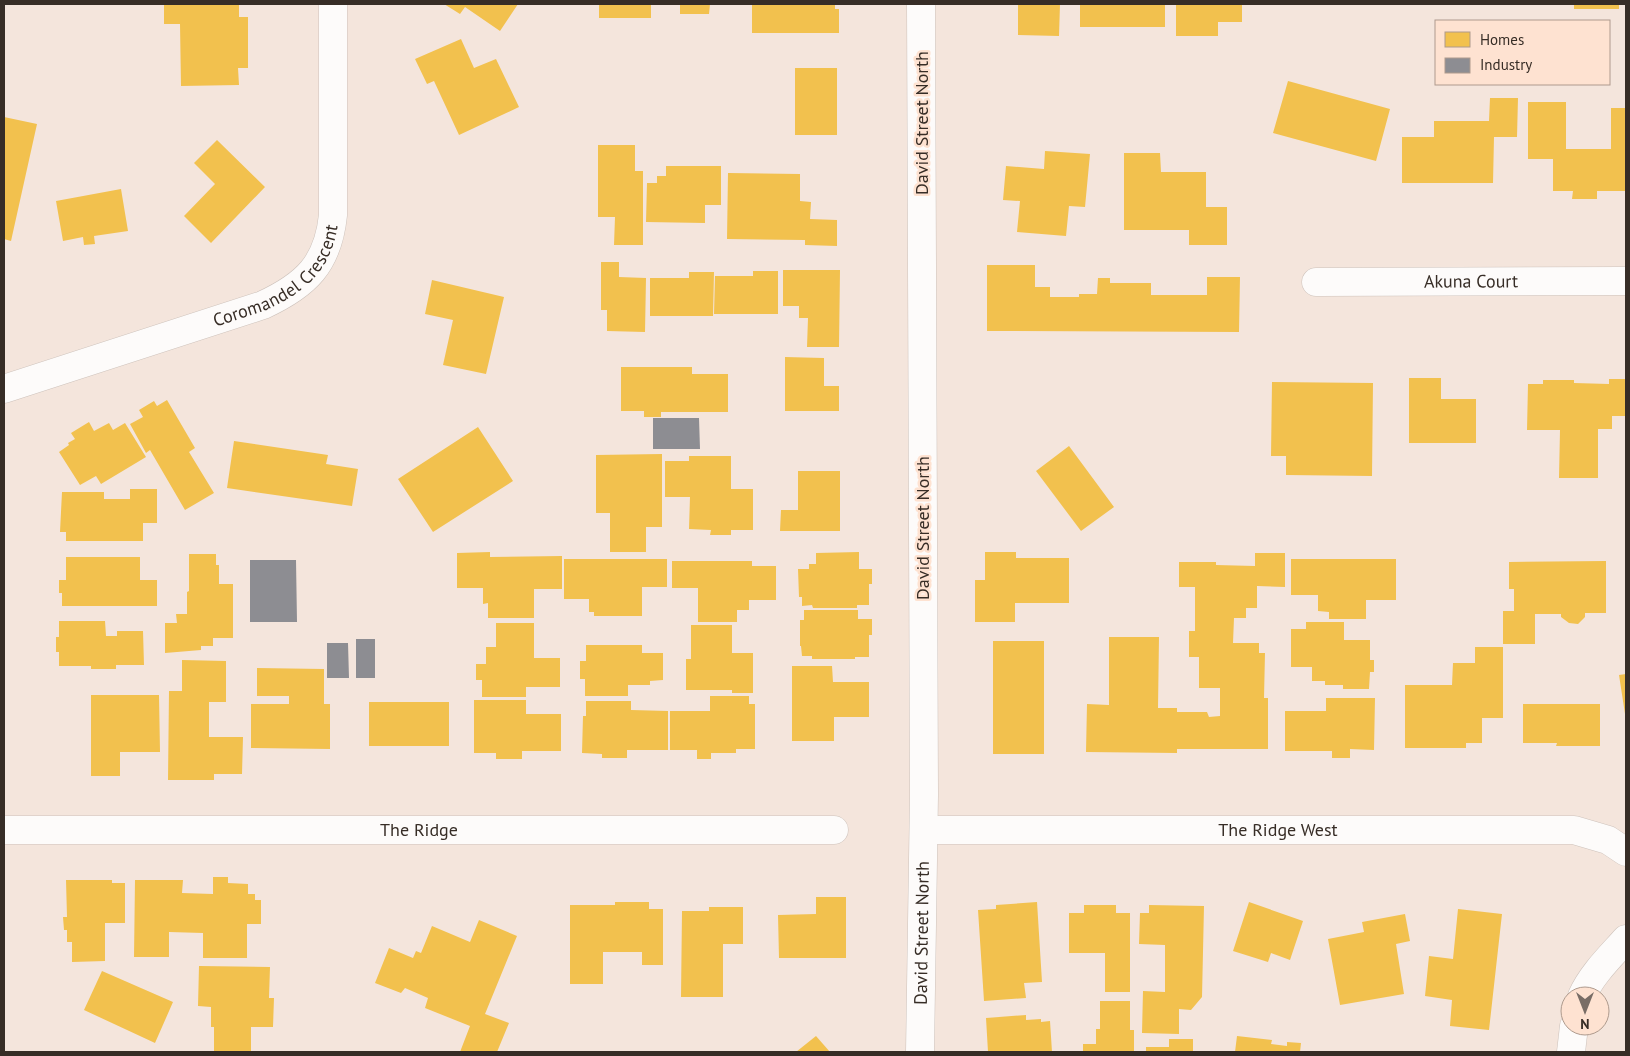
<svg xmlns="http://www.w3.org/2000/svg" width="1630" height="1056" viewBox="0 0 1630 1056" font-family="'PT Sans',sans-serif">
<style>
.homes{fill:#f2c14e}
.industry{fill:#8d8d92}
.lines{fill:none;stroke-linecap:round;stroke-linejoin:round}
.minor-casing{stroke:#cdc2bb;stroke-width:29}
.minor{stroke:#fdfbfa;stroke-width:28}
.labels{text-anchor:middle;stroke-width:5;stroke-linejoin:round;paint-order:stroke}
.street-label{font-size:18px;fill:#372d26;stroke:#fee2d1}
</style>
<rect width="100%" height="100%" fill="#f4e5dc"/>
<!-- homes -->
<path class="homes" d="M 164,4 L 239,4 L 239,17 L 248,17 L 248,68 L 238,68 L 239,85 L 181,86 L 180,24 L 164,24 Z
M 444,4 L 518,4 L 500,31 L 465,7 L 460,14 Z
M 599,4 L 651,4 L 651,18 L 599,18 Z
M 680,4 L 710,4 L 709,14 L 680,14 Z
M 783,4 L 835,4 L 835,9 L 839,9 L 839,33 L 752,33 L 752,5 Z
M 1018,4 L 1060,4 L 1059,36 L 1018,35 Z
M 1080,4 L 1165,4 L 1165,27 L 1080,27 Z
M 1176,4 L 1242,4 L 1242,22 L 1218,22 L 1218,36 L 1176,36 Z
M 1574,4 L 1619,4 L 1619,9 L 1574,9 Z
M 461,39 L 474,68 L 496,59 L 519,107 L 459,135 L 434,81 L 427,84 L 415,59 Z
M 795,68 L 837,68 L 837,135 L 795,135 Z
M 1288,81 L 1390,109 L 1376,161 L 1273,133 Z
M 1490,98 L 1518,98 L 1517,137 L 1494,137 L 1493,183 L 1402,183 L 1402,137 L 1434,137 L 1434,121 L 1489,121 Z
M 1528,102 L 1566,102 L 1566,149 L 1611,149 L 1611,108 L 1626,108 L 1626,191 L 1597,191 L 1597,199 L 1572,199 L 1573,191 L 1553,191 L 1553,159 L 1528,159 Z
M 4,117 L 37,124 L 11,241 L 4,239 Z
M 217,140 L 265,187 L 211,243 L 184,216 L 215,184 L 194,163 Z
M 598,145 L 635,145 L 635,171 L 643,171 L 643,245 L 614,245 L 615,217 L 598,217 Z
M 1045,151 L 1090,154 L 1085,207 L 1069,206 L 1066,236 L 1017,232 L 1020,201 L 1003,200 L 1006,166 L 1044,169 Z
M 1124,153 L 1160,153 L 1161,172 L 1206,172 L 1206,207 L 1227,207 L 1227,245 L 1189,245 L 1189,230 L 1124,230 Z
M 666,166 L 721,166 L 721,205 L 705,205 L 705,223 L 646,222 L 647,183 L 657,183 L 657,176 L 666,176 Z
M 728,173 L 800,174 L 800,201 L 811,202 L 810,219 L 837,220 L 837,246 L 805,245 L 805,240 L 727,239 Z
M 121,189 L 128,231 L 94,236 L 95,244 L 84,245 L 83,237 L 63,241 L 56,201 Z
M 601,262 L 619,262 L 619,277 L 646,278 L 645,332 L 607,331 L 607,310 L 601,310 Z
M 987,265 L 1035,265 L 1035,287 L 1050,287 L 1050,297 L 1079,297 L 1079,294 L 1097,294 L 1098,278 L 1110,278 L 1110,283 L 1151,283 L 1151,295 L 1207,295 L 1207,277 L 1240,277 L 1239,332 L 987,331 Z
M 783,270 L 840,270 L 839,347 L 807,347 L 808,318 L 799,318 L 799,306 L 783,306 Z
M 753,271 L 778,271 L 778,314 L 714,314 L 715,276 L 753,276 Z
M 689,272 L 714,272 L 713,316 L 650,316 L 650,278 L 689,278 Z
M 432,280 L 504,297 L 486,374 L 443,365 L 453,320 L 425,314 Z
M 785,357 L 824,358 L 824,386 L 839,386 L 839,411 L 785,411 Z
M 621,367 L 692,367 L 692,374 L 728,374 L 728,412 L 661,412 L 661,417 L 644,417 L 644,411 L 621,411 Z
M 1409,378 L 1441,378 L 1441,399 L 1476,399 L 1476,443 L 1409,443 Z
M 1609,379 L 1626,379 L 1626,416 L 1612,416 L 1612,429 L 1598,429 L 1598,478 L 1559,478 L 1560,430 L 1527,430 L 1528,384 L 1543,384 L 1543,380 L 1574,380 L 1574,383 L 1609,384 Z
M 1272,382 L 1373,383 L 1372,476 L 1286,475 L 1286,456 L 1271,456 Z
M 167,400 L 195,448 L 189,452 L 214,493 L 185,510 L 150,450 L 146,453 L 130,424 L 143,417 L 139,410 L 154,401 L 157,406 Z
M 89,422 L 94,431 L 109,423 L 113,430 L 125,423 L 146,457 L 101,484 L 96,476 L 80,485 L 59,452 L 69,445 L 68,443 L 75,439 L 71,433 Z
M 478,427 L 513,481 L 433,532 L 398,479 Z
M 234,441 L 328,455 L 326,464 L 358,469 L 352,506 L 227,488 Z
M 1069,446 L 1114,507 L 1081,531 L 1036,471 Z
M 662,454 L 662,527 L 646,527 L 646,552 L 610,552 L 610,513 L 596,513 L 596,455 Z
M 689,456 L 731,456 L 731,489 L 753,489 L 753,530 L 731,530 L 731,535 L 710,535 L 711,530 L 689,529 L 690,497 L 665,497 L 665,461 L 689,461 Z
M 798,471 L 840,471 L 840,531 L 780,531 L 781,510 L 798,510 Z
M 130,489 L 157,489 L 157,523 L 143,523 L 143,541 L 66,541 L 66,532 L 60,532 L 62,492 L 104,492 L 104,499 L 130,499 Z
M 490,552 L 490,557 L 562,556 L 562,589 L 534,589 L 534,618 L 488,618 L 488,603 L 483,604 L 483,588 L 457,588 L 457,553 Z
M 859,552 L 859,569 L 872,569 L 872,584 L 869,584 L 869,605 L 857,605 L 857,608 L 813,608 L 812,605 L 802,606 L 802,597 L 799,597 L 798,569 L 809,569 L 809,564 L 816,564 L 816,553 Z
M 985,552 L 1016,552 L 1016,558 L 1069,558 L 1069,603 L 1015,603 L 1015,622 L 975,622 L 975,580 L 985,580 Z
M 1255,553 L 1285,553 L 1285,587 L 1257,586 L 1257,608 L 1246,608 L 1246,618 L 1234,618 L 1233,643 L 1259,643 L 1259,653 L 1265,653 L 1264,698 L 1268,698 L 1268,749 L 1177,749 L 1177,733 L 1177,753 L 1086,752 L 1087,704 L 1109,705 L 1109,637 L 1159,637 L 1158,708 L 1177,708 L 1177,712 L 1207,712 L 1209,717 L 1220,716 L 1220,688 L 1199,688 L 1199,657 L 1189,657 L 1189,631 L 1195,631 L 1195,587 L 1179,587 L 1179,562 L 1216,562 L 1216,565 L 1255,566 Z
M 189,554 L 216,554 L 216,565 L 219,565 L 219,584 L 233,584 L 233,638 L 213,638 L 213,646 L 201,646 L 201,650 L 165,653 L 165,623 L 177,623 L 176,614 L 187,614 L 187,592 L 189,591 Z
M 66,557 L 140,557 L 140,580 L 157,580 L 157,606 L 62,606 L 62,593 L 59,593 L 59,580 L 66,580 Z
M 564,559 L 667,559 L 667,587 L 642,587 L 642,616 L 594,616 L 594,612 L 589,612 L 589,599 L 564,599 Z
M 1291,559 L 1396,559 L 1396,600 L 1366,600 L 1366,619 L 1329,619 L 1329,612 L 1318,611 L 1318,595 L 1291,595 Z
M 672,561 L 752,561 L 752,566 L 776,566 L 776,600 L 749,600 L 749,610 L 737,610 L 737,622 L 698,622 L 698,588 L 672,588 Z
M 1606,561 L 1606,613 L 1585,613 L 1585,617 L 1578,624 L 1569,623 L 1561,617 L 1561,614 L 1535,614 L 1535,644 L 1503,644 L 1503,611 L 1514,611 L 1514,589 L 1509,589 L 1509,562 Z
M 804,610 L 858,610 L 858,619 L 872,619 L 872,635 L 869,635 L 869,657 L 855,657 L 855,659 L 812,659 L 812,656 L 802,656 L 801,646 L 800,646 L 800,620 L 804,620 Z
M 59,621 L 105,621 L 106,636 L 117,636 L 117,631 L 143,631 L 144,665 L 116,665 L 116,669 L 91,669 L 91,666 L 59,666 L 59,652 L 56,652 L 56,637 L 59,637 Z
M 1306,622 L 1344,622 L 1344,640 L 1370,640 L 1370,660 L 1374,660 L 1374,672 L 1370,672 L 1369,689 L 1343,689 L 1343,685 L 1325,685 L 1325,681 L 1312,681 L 1312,667 L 1291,667 L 1291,629 L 1306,629 Z
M 496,623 L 534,623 L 534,658 L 560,658 L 560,687 L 526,687 L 526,697 L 482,697 L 482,680 L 476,680 L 476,664 L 486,664 L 486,647 L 496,647 Z
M 691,625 L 732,625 L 732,653 L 753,653 L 753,693 L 732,693 L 732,690 L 686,690 L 686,659 L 691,659 Z
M 993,641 L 1044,641 L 1044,754 L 993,754 Z
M 586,645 L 642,645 L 642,653 L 663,653 L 663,680 L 650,681 L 650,685 L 628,685 L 628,696 L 585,696 L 585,679 L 580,679 L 580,661 L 586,661 Z
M 1475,647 L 1503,647 L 1503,718 L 1482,718 L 1482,743 L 1466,743 L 1466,748 L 1405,748 L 1405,685 L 1452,685 L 1453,663 L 1475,663 Z
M 182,660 L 226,661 L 226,702 L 209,702 L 209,737 L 243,737 L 242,774 L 214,774 L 214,780 L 168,780 L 169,691 L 182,691 Z
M 792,666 L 832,666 L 833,682 L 869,682 L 869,717 L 834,717 L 834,741 L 792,741 Z
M 257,668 L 324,669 L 324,704 L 330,704 L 330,749 L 251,748 L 251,704 L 289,704 L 289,696 L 257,696 Z
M 1626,674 L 1626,714 L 1625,714 L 1619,675 Z
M 91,695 L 159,695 L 160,752 L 120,752 L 120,776 L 91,776 Z
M 710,696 L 749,696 L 749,704 L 755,704 L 755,749 L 736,749 L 736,753 L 711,753 L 711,759 L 697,759 L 697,750 L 670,750 L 670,711 L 710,711 Z
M 1326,698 L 1375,698 L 1374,750 L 1350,749 L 1350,758 L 1332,758 L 1332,751 L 1285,751 L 1285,711 L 1326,711 Z
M 474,700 L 526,700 L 526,714 L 561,714 L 561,751 L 522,751 L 522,759 L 496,759 L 496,753 L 474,753 Z
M 586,701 L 631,701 L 631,710 L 668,711 L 668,750 L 627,750 L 627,758 L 602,758 L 602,754 L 582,753 L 583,716 L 586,716 Z
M 369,702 L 449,702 L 449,746 L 369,746 Z
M 1523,704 L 1600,704 L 1600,746 L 1556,746 L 1557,743 L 1523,743 Z
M 213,877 L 228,877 L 228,883 L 248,884 L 248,894 L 255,894 L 255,900 L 261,900 L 261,924 L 247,924 L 247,958 L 203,958 L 203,933 L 169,932 L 169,957 L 134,957 L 135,880 L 183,880 L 182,893 L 213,894 Z
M 66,880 L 112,880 L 112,883 L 125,883 L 125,923 L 105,923 L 105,961 L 72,962 L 72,942 L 67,942 L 67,930 L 64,930 L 63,917 L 67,917 Z
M 816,897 L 846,897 L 846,958 L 779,958 L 778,915 L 816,914 Z
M 615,902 L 649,902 L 649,909 L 663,909 L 663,965 L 642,965 L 642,952 L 603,952 L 603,984 L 570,984 L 570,905 L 615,905 Z
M 1037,902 L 1042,982 L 1024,983 L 1026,998 L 984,1001 L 978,910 L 996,909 L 996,905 Z
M 1249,902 L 1303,921 L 1290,960 L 1271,953 L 1268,962 L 1233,951 Z
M 1084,905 L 1116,905 L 1116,913 L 1130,913 L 1130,992 L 1105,992 L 1105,953 L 1069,953 L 1069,913 L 1084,913 Z
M 1149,905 L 1204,906 L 1202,997 L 1191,1010 L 1179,1009 L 1179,1034 L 1142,1033 L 1143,991 L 1165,992 L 1165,945 L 1139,944 L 1140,913 L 1149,913 Z
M 709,907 L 743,907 L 743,944 L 723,944 L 723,997 L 681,997 L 682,911 L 709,911 Z
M 1458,909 L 1502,914 L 1489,1030 L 1450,1026 L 1452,1000 L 1425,996 L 1429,956 L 1453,959 Z
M 1405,914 L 1410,941 L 1396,944 L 1404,994 L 1340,1005 L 1328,939 L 1364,932 L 1362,922 Z
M 479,920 L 517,936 L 485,1014 L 509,1023 L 497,1052 L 460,1052 L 470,1026 L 425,1008 L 428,998 L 405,988 L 401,993 L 375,983 L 389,948 L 413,958 L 416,951 L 421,953 L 432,926 L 470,942 Z
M 199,966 L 270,967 L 269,998 L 274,998 L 273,1027 L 251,1027 L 251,1052 L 214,1052 L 214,1027 L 211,1027 L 211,1007 L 198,1006 Z
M 102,971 L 173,1002 L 155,1043 L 84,1010 Z
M 1100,1001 L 1130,1001 L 1130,1030 L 1134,1030 L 1134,1052 L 1083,1052 L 1083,1044 L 1096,1044 L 1096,1029 L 1100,1029 Z
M 1026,1015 L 1026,1020 L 1041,1019 L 1041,1022 L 1050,1021 L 1052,1052 L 988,1052 L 986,1018 Z
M 816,1036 L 830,1052 L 796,1052 Z
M 1237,1036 L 1272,1040 L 1271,1044 L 1287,1046 L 1287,1042 L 1301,1043 L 1300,1052 L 1235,1052 Z
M 1169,1039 L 1193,1039 L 1193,1052 L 1146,1052 L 1146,1047 L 1169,1047 Z"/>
<!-- industry -->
<path class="industry" d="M 653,418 L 699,418 L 700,449 L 653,449 Z
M 250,560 L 296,560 L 297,622 L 250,622 Z
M 356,639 L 375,639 L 375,678 L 356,678 Z
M 327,643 L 348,643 L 349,678 L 327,678 Z"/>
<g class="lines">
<defs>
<g id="minor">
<path id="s1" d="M 1316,282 L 1626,281"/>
<path id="s2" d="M 4,389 L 263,305 C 306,285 328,264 333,215 L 333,4"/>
<path id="s3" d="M 4,830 L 834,830"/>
<path id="s4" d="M 924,830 L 1574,830 L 1608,840 L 1626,852"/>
<path d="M 1582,996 C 1592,974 1610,957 1626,939"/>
<path id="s5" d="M 920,1052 L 924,795 L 921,4"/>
<path d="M 1571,1052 L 1574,1026"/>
</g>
</defs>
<!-- minor casing -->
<use href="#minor" class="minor-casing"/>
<!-- minor -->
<use href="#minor" class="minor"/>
</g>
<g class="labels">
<!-- street labels -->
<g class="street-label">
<text transform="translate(922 123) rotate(-90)" y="6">David Street North</text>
<text dy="6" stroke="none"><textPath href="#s2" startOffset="302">Coromandel Crescent</textPath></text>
<text dy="6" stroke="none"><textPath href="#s1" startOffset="155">Akuna Court</textPath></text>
<text transform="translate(923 528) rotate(-90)" y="6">David Street North</text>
<text dy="6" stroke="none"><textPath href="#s3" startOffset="415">The Ridge</textPath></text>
<text dy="6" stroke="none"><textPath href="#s4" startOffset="354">The Ridge West</textPath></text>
<text dy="6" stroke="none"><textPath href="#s5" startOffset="119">David Street North</textPath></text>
</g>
</g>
<!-- border -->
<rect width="1630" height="1056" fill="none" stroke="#372d26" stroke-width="10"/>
<!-- legend -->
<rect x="1435" y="20" width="175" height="65" fill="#fee2d1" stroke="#ae9a8d"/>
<rect x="1445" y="32" width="25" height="15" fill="#f2c14e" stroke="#ae9a8d"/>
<text x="1480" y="45" font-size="15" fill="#372d26">Homes</text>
<rect x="1445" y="58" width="25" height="15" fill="#8d8d92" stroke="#ae9a8d"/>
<text x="1480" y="70" font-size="15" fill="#372d26">Industry</text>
<!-- north arrow -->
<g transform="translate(1585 1011) rotate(180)"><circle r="24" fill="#fee2d1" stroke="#ae9a8d"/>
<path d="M0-4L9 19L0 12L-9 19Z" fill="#796d66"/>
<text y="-8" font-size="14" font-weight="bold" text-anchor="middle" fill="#372d26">N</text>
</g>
</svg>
